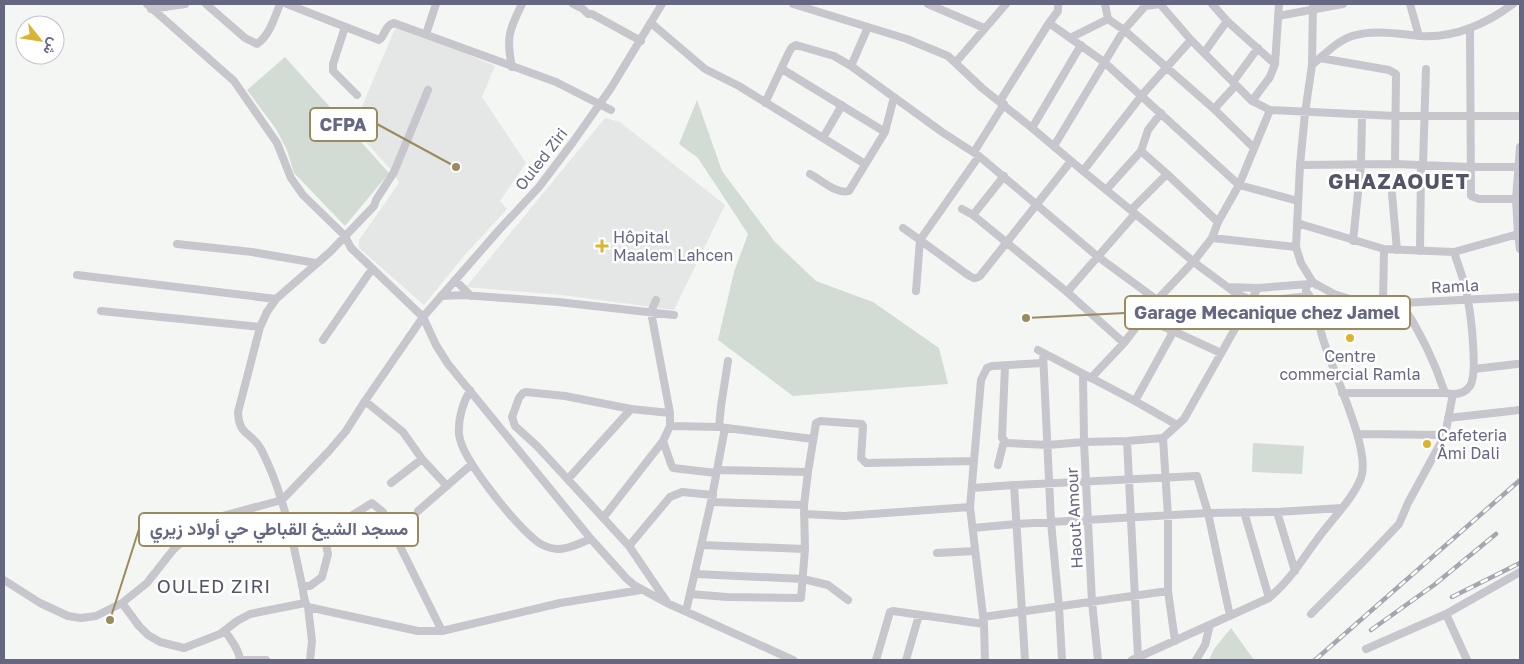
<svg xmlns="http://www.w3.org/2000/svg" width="1524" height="664" viewBox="0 0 1524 664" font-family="'Golos Text',Vazirmatn,sans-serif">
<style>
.built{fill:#e5e7e6}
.green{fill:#d2dbd4}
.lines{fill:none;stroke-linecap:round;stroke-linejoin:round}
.minor{stroke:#c6c6cc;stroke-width:8}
.rail-casing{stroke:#a6a6b0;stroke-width:4.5}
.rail{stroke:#fff;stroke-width:2.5;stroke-dasharray:8;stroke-linecap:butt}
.poi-dot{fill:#dab52f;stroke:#fff;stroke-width:2}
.labels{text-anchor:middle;stroke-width:5;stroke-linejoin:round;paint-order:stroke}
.street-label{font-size:16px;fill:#666782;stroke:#fff}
.poi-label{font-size:16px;fill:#666782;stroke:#fff;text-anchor:start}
.quarter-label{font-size:19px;letter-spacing:1px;fill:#545468;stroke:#fff}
.district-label{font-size:21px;font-weight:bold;letter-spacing:1px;fill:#545468;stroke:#fff}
.leader{fill:none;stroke:#9a8a5d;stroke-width:2}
.callout-dot{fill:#9a8a5d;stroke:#fff;stroke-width:2}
.callout{fill:#fff;stroke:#9a8a5d;stroke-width:2}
.callout-label{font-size:18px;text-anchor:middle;font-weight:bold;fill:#666782}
</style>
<rect width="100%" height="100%" fill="#f4f6f3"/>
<!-- built -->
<path class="built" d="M 397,24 L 495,66 L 482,97 L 526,163 L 500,201 L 507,209 L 464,256 L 424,305 L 359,248 L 359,240 L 399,183 L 392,171 L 355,130 L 363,104 Z
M 605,118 L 620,122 L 725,205 L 674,310 L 562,295 L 466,287 Z"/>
<!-- green -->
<path class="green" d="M 285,57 L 389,173 L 345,226 L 294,173 L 287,150 L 276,129 L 247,90 Z
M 697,100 L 722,171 L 775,242 L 816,281 L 873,302 L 939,348 L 948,384 L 793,396 L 718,340 L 734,272 L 748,234 L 698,158 L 679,144 Z
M 1253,443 L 1304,446 L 1302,474 L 1252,472 Z
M 1231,628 L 1254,660 L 1209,660 L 1214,649 Z"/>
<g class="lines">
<!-- minor -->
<path class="minor" d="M 147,4 L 234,81 L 277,143 L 291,178 L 303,195 L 345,236 L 351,248 L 423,317 L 436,345 L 448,364 L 591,539 L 626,578 L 634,585 L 667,603 L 793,660
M 206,4 L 245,38 L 257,44 C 269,36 275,17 280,4
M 287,4 L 379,40 C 385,36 385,25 394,23 L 556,82 L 611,110
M 573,4 L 583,9 L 588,14 L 592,14 L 641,41
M 793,4 L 907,39 L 948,56 L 982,88 L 1032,128 L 1083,171 L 1199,266 L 1237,294 L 1251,300 L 1263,301 L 1309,296
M 928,4 L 984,28
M 1058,4 L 1058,11 L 1049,23 L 1104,62 L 1239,185 L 1298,201
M 1105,4 L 1108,19 L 1124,30 L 1214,109 L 1254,148
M 1144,4 L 1145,6 L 1160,4 L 1191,40 L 1252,101 L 1270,110 L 1239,185 L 1218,222 L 1212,238
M 1212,4 L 1227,21 L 1275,64
M 1313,4 L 1312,65 L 1305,113 L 1300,165 L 1296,247 L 1301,263 L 1312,281 L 1316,285
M 1410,4 L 1419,36
M 151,9 L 185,4
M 1278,16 L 1343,4
M 651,23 L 705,69 L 739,86 L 865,164
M 345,27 L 333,64 L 333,71 L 357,95
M 868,27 L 851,66 L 942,132 L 979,156
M 1470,29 L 1471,196 L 1479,199 L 1516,199
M 426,34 L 436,4
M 1070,38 L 1108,19
M 1204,53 L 1227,21
M 1320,58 L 1389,70 L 1396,74 L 1395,164
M 956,62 L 1006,4
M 1312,65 C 1324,55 1337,41 1352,36 C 1374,29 1399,34 1421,36 C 1455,38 1486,24 1513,4
M 512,67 C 506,38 509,30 522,4
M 782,69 L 885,132
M 1233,82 L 1258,48
M 1000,101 L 1049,23
M 1252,101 L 1270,77 L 1275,64 L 1279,4
M 765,103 L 789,52 L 792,47 L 796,45 L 834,56 L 851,66
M 1214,109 L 1236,85
M 1270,110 L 1396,116 L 1520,116
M 1032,128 L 1081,45
M 823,138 L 842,105
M 1054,146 L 1124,30 L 1145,6
M 1520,147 L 1516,199 L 1518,234 L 1520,249
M 1141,151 L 1148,130 L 1161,113
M 974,152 L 1004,104
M 1071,161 L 980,276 C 975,280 973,278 968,275 L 920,240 L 979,156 L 1097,256 L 1157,300
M 1300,165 L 1395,164 L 1470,167 L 1519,167
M 1423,165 L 1426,69
M 1083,171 L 1142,95 L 1191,40
M 810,174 C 820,179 837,195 849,191 L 885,132 L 894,97
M 1106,190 L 1141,151 L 1167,174
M 1392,194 L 1397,250
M 962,209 L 973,215 L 1067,292 L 1135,214
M 1131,210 L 1167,174 L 1218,222
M 973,215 L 1004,176
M 1297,223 L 1384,249 L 1383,303
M 903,228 L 920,240 L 916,291
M 1353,241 L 1361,164 L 1362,115
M 177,244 L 252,252 L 316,263
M 1384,249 L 1454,252
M 1420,251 L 1421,165
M 77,275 L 276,299
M 455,280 L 471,296
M 1310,283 L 1314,283 L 1334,294 L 1337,302 L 1334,309 L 1327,312 L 1320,310 L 1306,291 L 1306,287 Z
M 1228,287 L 1258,288 L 1309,284
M 1067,292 L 1124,343
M 1334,294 L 1356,301
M 441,296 L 464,295 L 558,302 L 674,315
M 1401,303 C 1420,331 1434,360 1445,393 L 1453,394
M 1336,306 L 1361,302 L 1401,303 L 1520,297
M 101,311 L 260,327
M 1144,319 L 1169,329 L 1172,334 L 1135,401 L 1177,425
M 1171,330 L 1221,353
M 323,340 L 372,269
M 1038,350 L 1135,401
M 1043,353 L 1051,522 L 1059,607 L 1062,660
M 1005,366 L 1002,438 L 1007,443 L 1048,445 L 1084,442 L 1127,441 L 1163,438
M 1474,369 L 1517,364
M 1083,374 L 1084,442 L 1092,602 L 1098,660
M 1091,378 L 1124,343 L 1157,300 L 1194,261 L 1212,238 L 1296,247
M 470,390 C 463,403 458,419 459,434 C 461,459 514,522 534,539 C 539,544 544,546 551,548 C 564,552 579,543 591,539
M 1342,393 L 1445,393
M 365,401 L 403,432 L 422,459 L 447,486
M 1448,418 L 1520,410
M 670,426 L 719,427 L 813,439
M 719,427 L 721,406 L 728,361
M 1358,434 L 1445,435
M 663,441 L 671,464 L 673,468 L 716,473
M 1127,441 L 1138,657
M 998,465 L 1004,441
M 717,470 L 808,472 L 816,423 L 820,421 L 862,424 L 863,426 L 861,458 L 866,463 L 974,461
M 568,479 L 631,409
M 391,483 L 422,459
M 972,488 L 1014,485
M 711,502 L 804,505
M 418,511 L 472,464
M 1244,512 L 1269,598
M 1277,512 L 1295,571
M 804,514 L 844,516 L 970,507
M 603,518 L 663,441 L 670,426 L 670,413 L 651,312 L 656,300
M 973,528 L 1016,524 L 1208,513 L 1277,512 L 1342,508
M 702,545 L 805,549
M 629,546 L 670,497 L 682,492 L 713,495
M 937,553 L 975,551
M 696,574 L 803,579 L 828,585 L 848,600
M 4,580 L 40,603 L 68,616 L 81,618 L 96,616 L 122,603 L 147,583 L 173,550 L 190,534 L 215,518 L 282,500 L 329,451 L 346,431 L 365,401 L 423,317 L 499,230 L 539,187 L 573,142 L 611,88 L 662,4
M 302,586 L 310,586 L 322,577 L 328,554 L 324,535 L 325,532 L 372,503 L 383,512 L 442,631
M 690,594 L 727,597 L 801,598 L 805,549 L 804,505 L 808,472
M 667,602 L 629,546 L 537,446 L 515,426 L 512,417 L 519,398 L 523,393 L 526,392 L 565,396 L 631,409 L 670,413
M 122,603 L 139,626 L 148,635 L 160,642 L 184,648 L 220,634 L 237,621 L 250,614 L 305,603
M 308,607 L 418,631 L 442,631 L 560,603 L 641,590
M 686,611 L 711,502 L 725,428
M 1311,614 L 1361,564 L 1399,524 L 1408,503 L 1445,435 L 1453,394 C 1460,394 1466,392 1470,386 C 1478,375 1471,316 1468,301 C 1466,284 1459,268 1454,252 L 1518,234
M 983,617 L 1168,591
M 225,631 C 231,640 239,649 240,660
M 1175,641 L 1168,591 L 1168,516 L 1163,438 L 1184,419 L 1258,288
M 1366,649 L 1446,614
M 240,660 L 266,660
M 310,660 L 312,641 L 308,607 C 303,601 304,593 302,585 C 296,557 290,526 281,499 C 276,482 269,465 261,449 C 251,431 239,437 238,412 L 260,327 L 267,312 L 276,299 L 330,252 L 374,206 L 376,200 L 394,172 L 428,90
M 876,660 L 890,612 L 893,611 L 984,624
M 906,660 L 919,615
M 985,660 L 984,624 L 970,507 L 981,380 L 987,368 L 992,366 L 1043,363
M 1025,660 L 1014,485 L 1197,476 L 1208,513 L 1230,616
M 1132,660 L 1269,598 C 1292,579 1304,556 1322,533 C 1335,516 1353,498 1361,478 C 1372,448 1329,366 1321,332 C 1319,325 1320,317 1320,310
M 1196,660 L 1205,645 L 1210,625
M 1467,660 L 1446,614 L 1520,572"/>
<defs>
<path id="rail" d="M 1452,597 L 1520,563
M 1371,630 L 1434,585 L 1496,534
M 1315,660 L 1520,480"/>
</defs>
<!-- rail casing -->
<use href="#rail" class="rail-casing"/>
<!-- rail -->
<use href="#rail" class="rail"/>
</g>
<!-- markers -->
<g class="poi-dot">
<path d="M599.5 238.5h5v5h5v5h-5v5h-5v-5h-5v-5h5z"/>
<circle cx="1350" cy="338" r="5"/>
<circle cx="1427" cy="444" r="5"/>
</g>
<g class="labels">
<!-- street labels -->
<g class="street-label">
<text transform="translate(541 159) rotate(-52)" y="6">Ouled Ziri</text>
<text transform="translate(1455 286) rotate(-3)" y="6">Ramla</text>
<text transform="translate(1074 518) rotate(-93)" y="6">Haout Amour</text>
</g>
<!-- poi labels -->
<g class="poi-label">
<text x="613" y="243">Hôpital<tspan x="613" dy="18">Maalem Lahcen</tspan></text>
<text x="1350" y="362" text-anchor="middle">Centre<tspan x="1350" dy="18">commercial Ramla</tspan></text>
<text x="1437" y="441">Cafeteria<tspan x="1437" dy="18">Âmi Dali</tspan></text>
</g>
<!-- quarter labels -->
<g class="quarter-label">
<text x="214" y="593">OULED ZIRI</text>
</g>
<!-- district labels -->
<g class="district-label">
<text x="1399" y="189">GHAZAOUET</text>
</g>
</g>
<!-- callouts -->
<path class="leader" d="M456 167L377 124M1026 318L1125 313M110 620L139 529"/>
<g class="callout-dot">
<circle cx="456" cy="167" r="5"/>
<circle cx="1026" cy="318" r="5"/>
<circle cx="110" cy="620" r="5"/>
</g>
<g class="callout">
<rect x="310" y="108" width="67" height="33" rx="5"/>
<rect x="1125" y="296" width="285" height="33" rx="5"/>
<rect x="139" y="513" width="279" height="33" rx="5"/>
</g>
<g class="callout-label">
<text x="343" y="131">CFPA</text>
<text x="1267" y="319">Garage Mecanique chez Jamel</text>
<text x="279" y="535">مسجد الشيخ القباطي حي أولاد زيري</text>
</g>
<!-- border -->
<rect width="1524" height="664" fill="none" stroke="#666782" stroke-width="10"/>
<!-- north arrow -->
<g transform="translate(40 40) rotate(120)"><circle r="24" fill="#ffffff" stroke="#c2c2cd"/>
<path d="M0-4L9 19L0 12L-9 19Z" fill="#dab52f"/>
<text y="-8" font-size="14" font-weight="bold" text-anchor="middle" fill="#666782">ش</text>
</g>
</svg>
